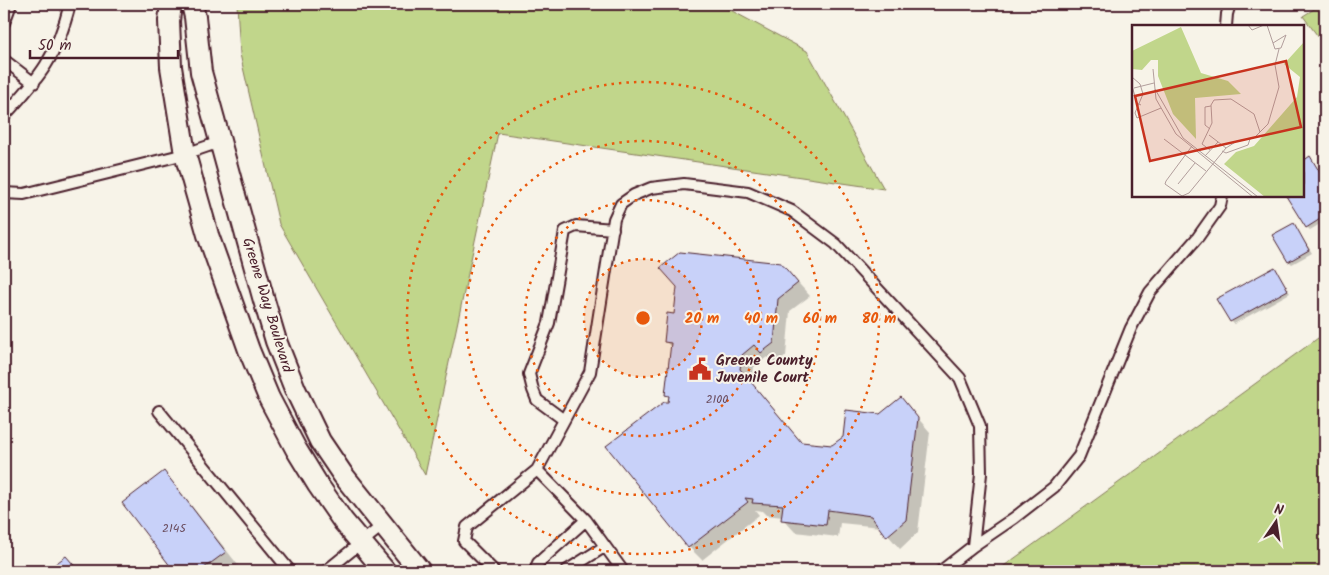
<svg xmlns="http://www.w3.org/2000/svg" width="1329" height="575" viewBox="0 0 1329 575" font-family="Kalam,sans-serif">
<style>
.green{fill:#c1d68b;stroke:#867a5b}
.shadow{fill:#0003}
.building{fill:#c8d1f9;stroke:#4a1f2b}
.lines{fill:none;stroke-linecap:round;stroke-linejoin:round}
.lane-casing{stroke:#4a1f2b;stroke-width:14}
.street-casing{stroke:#4a1f2b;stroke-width:24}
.lane{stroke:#f7f3e8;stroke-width:10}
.street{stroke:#f7f3e8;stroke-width:20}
.ring{fill:none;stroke:#e8590c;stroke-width:2.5;stroke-dasharray:2.5 5}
.labels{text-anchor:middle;stroke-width:4;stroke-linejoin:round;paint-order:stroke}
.number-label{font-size:12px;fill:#6a4c5e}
.street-label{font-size:15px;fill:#4a1f2b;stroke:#f7f3e8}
.poi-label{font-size:15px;font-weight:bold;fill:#4a1f2b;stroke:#f7f3e8;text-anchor:start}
.inset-road{fill:none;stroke:#b29e9c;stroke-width:1}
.view{fill:#c8321e;fill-opacity:0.15;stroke:#c8321e;stroke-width:2.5}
.inset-edge{fill:none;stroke:#4a1f2b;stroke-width:2.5}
.centre{fill:#e8590c;stroke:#f7f3e8;stroke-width:2.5}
.ring-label{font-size:15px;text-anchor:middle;font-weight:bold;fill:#e8590c;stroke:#f7f3e8;stroke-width:4;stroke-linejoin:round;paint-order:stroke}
</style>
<rect width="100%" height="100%" fill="#f7f3e8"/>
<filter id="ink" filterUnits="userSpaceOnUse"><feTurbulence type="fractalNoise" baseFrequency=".02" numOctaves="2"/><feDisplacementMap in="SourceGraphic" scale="10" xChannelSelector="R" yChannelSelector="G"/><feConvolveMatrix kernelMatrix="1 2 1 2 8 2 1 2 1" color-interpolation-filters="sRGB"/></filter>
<g filter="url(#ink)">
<!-- green -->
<path class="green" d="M 237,4 L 719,4 L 807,51 L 884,189 L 498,133 L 425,475 L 279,224 L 240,54 Z
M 1322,4 L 1325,4 L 1325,46 L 1303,16 Z
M 1325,333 L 1325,571 L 997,571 Z"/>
<!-- shadow -->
<path class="shadow" d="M 1310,158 L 1325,181 L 1325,221 L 1310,230 L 1307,227 L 1303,196 L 1303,162 Z
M 1294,225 L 1312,253 L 1292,264 L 1289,261 Z
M 781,264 L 810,296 L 790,311 L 786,356 L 775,365 L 767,357 L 754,367 L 752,383 L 802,444 L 832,446 L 881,416 L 901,399 L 930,432 L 918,532 L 900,549 L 881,527 L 840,523 L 838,537 L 795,532 L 783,519 L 783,517 L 766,515 L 762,511 L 755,510 L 759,515 L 702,560 L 689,547 L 608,447 L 669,404 L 670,398 L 666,394 L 671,347 L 665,341 L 675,315 Z
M 1275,268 L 1290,293 L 1234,324 L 1231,321 Z
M 164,473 L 176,486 L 238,565 L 230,571 L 176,571 L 124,503 Z"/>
<!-- building -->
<path class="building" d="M 1310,156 L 1325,181 L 1325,216 L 1306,228 L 1286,196 L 1303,196 L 1303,161 Z
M 1294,223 L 1309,250 L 1288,262 L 1272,235 Z
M 680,252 L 781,263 L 798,283 L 778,299 L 774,343 L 761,353 L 754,345 L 742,355 L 740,369 L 801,442 L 832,445 L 843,437 L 846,410 L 880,414 L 901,397 L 918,418 L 906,520 L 886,537 L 871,516 L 828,510 L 826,525 L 781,520 L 783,505 L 752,503 L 753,499 L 745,498 L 748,502 L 688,548 L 606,446 L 664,402 L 668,402 L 669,396 L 665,395 L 671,343 L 664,342 L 667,313 L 674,314 L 677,287 L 660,268 Z
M 1275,267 L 1288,290 L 1230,322 L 1216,299 Z
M 164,471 L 226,552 L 200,571 L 174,571 L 122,503 Z
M 66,556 L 79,571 L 46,571 Z"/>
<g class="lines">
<defs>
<path id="lane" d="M 4,23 L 11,4
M 1226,26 L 1227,14 L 1230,4
M 4,60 L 34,83
M 4,116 C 40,77 57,57 70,4
M 4,193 L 24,194 L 185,154 L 220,142
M 159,411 L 290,571
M 564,420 L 537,400 L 533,390 L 529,374 L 549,323 L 565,231 L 576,226 L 613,229
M 537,470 L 586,520 L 623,571
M 326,571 L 383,525
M 494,571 L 464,541 L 467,527 L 537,470 L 590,372 L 614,219 L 621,204 L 634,195 L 651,188 L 684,184 L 748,192 L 792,211 L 836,244 L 960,378 L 980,426 L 981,474 L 973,546
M 535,571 L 538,563 L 586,520
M 566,571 L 604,547
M 941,571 L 973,546 L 1014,518 L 1054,487 L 1079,456 L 1131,328 L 1150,292 L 1198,237 L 1220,206 L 1222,196"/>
<path id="street" d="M 171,4 L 169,21 L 171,67 L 185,154 L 208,235 L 249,350 L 269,398 L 296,449 L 318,485 L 343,521 L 385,571
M 192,4 L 195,17 L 201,72 L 263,297 L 276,341 L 295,389 L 320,441 L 343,475 L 420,571"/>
</defs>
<!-- lane casing -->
<use href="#lane" class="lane-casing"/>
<!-- street casing -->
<use href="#street" class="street-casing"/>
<!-- lane -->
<use href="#lane" class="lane"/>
<!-- street -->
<use href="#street" class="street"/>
</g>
</g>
<!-- distance rings -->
<circle cx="643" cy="318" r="59" fill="#e8590c" fill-opacity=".12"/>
<g class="ring">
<circle cx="643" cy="318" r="59"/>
<circle cx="643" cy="318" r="118"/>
<circle cx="643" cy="318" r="177"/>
<circle cx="643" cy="318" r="236"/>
</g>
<!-- icons -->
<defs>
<symbol id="civic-bare" viewBox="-9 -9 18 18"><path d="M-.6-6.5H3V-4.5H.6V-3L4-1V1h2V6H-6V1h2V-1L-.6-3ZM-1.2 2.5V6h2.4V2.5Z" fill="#c8321e" stroke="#f7f3e8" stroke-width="2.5" paint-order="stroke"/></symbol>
</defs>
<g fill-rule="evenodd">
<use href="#civic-bare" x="684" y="353" width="32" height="32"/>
</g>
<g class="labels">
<!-- number labels -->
<g class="number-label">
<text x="717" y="403">2100</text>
<text x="174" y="532">2145</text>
</g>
<!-- street labels -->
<g class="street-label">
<text transform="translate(268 305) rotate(73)" y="5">Greene Way Boulevard</text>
</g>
<!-- poi labels -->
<g class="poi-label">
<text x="716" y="365">Greene County<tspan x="716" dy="17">Juvenile Court</tspan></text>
</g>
</g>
<!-- overview -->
<g transform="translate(1132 25)">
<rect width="172" height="172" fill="#f7f3e8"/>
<path d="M 49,2 L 69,48 L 96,56 L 109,69 L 63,73 L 64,114 L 41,89 L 26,51 L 26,35 L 19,35 L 10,45 L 0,44 L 0,26 ZM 172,17 L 172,172 L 133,172 L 92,139 L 104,127 L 122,121 L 165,72 L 168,52 L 152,39 Z" fill="#c1d68b"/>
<path class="inset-road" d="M 116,0 L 120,5 L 132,0M 135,0 L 141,18M 154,10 L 149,23 L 143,24 L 141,18 ZM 21,44 L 24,74 L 44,109 L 121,172M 0,52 L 8,59 L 11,69 L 3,88 L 5,93 L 29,83M 0,61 L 5,78 L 9,80M 2,63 L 22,58M 23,64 L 51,113 L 126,172M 78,104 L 73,100 L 73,82 L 79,81M 77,110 L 94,123M 32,114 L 74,146M 60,121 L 34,156 L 33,159 L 50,171 L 57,168 L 94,123 L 105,116 L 122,113 L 136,99 L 147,62 L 143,40 L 147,24M 78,125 L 70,119 L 80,98 L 79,80 L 82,75 L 99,74 L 122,89 L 128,107M 90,126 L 94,128 L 116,120 L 118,114M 73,131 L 86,117M 46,159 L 63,138"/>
<path class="view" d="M 154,36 L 169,102 L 18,136 L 3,71 Z"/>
<rect width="172" height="172" class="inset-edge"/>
</g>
<circle cx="643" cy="318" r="8" class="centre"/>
<g class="ring-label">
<text x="702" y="323">20 m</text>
<text x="761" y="323">40 m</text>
<text x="820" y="323">60 m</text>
<text x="879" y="323">80 m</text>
</g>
<!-- margin -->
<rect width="1329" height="575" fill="none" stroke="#f7f3e8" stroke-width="20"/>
<rect x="10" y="10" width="1309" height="555" fill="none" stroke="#4a1f2b" stroke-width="2" filter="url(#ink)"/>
<!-- north arrow -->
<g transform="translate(1276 522) rotate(13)" stroke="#f7f3e8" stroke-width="4" paint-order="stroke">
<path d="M0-4L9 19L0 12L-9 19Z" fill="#4a1f2b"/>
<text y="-8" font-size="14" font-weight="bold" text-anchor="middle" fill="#4a1f2b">N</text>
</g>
<!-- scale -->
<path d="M30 50v8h148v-8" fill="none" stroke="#4a1f2b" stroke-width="2.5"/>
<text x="38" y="50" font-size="15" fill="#4a1f2b" stroke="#f7f3e8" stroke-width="4" paint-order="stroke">50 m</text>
</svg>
